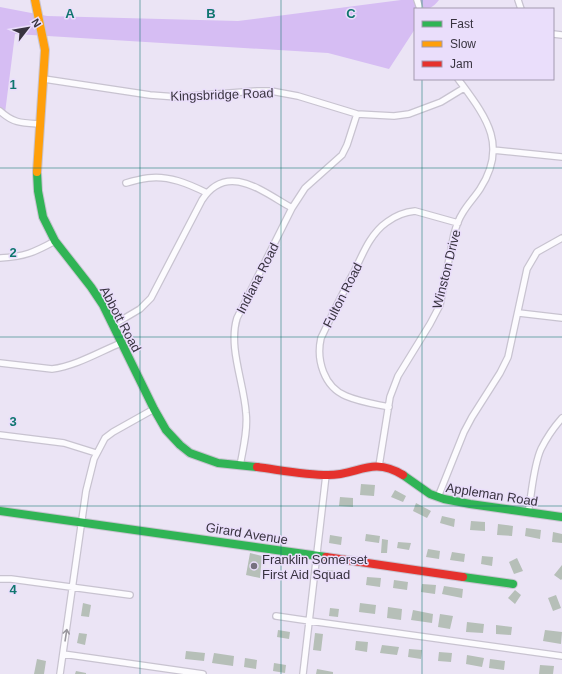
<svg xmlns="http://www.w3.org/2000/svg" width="562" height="674" viewBox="0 0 562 674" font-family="Arial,sans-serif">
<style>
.forest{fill:#d6bdf3}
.building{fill:#b6bfb8}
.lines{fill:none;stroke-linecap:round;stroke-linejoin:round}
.street-casing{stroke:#c8c3d0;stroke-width:8}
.fast-casing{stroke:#c8c3d0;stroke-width:10}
.slow-casing{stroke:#c8c3d0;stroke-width:10}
.jam-casing{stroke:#c8c3d0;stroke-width:10}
.street{stroke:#fcfbfe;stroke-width:5.5}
.fast{stroke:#30b455;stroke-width:8}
.slow{stroke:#ff9f0a;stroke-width:8}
.jam{stroke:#e5322d;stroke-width:8}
.oneway{stroke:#9a979e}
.grid{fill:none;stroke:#0f766e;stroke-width:1;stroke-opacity:0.55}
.poi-dot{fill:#77717f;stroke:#eadefb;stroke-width:1.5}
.labels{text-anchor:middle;stroke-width:3;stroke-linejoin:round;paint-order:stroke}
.street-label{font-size:13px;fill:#38333f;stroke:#eadefb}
.poi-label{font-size:13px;fill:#38333f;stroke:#eadefb;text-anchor:start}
.grid-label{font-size:13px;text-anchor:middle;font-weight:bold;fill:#0f766e;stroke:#eadefb;stroke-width:3;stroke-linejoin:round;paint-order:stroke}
</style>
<rect width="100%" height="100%" fill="#ebe4f5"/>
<!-- forest -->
<path class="forest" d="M 401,0 L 439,0 C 431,10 427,9 415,9 L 415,29 L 389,69 L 328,53 L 15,34 L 5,113 L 0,108 L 0,7 L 47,16 L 238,21 Z"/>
<!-- building -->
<path class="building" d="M 361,484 L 375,485 L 374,496 L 360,495 Z
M 395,490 L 406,496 L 403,502 L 391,497 Z
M 340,497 L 353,498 L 353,507 L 339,506 Z
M 416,503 L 431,511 L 427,518 L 413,511 Z
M 442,516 L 455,519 L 454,527 L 440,523 Z
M 471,521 L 485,522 L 485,531 L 470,530 Z
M 498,524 L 513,526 L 512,536 L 497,535 Z
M 526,528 L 541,530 L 540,539 L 525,536 Z
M 553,532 L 562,534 L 562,543 L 552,542 Z
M 366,534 L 380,536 L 379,543 L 365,541 Z
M 330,535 L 342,537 L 341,545 L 329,543 Z
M 382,539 L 388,540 L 387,553 L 381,553 Z
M 398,542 L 411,543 L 409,550 L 397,548 Z
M 428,549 L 440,551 L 439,559 L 426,557 Z
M 452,552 L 465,554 L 464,562 L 450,560 Z
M 250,553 L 262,556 L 260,578 L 246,575 Z
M 482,556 L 493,557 L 492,566 L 481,564 Z
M 517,558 L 523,571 L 514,574 L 509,562 Z
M 562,565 L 562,579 L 561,580 L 554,575 Z
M 327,570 L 345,572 L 344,580 L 326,578 Z
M 367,577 L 381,578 L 380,587 L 366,585 Z
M 394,580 L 408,582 L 407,590 L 393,588 Z
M 422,584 L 436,585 L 435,594 L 421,592 Z
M 444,586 L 463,589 L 462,598 L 442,594 Z
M 515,590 L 521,595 L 515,604 L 508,598 Z
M 556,595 L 561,608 L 553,611 L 548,598 Z
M 83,603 L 91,605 L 89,617 L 81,616 Z
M 360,603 L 376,605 L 375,614 L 359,612 Z
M 388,607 L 402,609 L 401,620 L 387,618 Z
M 330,608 L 339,609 L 338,617 L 329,616 Z
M 413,610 L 433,614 L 432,623 L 411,620 Z
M 440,614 L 453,616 L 450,629 L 438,627 Z
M 467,622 L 484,624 L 483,633 L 466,632 Z
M 496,625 L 512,627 L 511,635 L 496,634 Z
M 278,630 L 290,632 L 289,639 L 277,637 Z
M 545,630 L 562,632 L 561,644 L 543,641 Z
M 79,633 L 87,634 L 85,645 L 77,643 Z
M 315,633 L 323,634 L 321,651 L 313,650 Z
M 356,641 L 368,642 L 367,652 L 355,650 Z
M 382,645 L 399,647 L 397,655 L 380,653 Z
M 409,649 L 422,650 L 421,659 L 408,657 Z
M 186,651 L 205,653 L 204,661 L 185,659 Z
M 439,652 L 452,653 L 451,662 L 438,661 Z
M 214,653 L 234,656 L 233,666 L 212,663 Z
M 467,655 L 484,658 L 482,667 L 466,664 Z
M 245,658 L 257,660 L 256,669 L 244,667 Z
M 37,659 L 46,661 L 44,674 L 34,674 Z
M 490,659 L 505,661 L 504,670 L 489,668 Z
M 274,663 L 286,665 L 285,673 L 273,671 Z
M 540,665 L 554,666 L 553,674 L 539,674 Z
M 317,669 L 333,672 L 333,674 L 316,674 Z
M 76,671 L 86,673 L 86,674 L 75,674 Z"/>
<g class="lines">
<defs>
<path id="street" d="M 417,0 L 420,9
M 518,0 L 521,9
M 553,34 L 562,35
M 44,79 L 150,95 L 177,97 L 257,91 L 271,91 L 298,96 L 357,114 L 394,116 L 409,114 L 441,102 L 464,88
M 0,111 C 14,124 23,123 41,124
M 493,150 L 562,157
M 126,183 C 133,181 141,179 148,178 C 168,175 189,184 207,193
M 0,258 C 24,257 35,252 55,241
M 519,313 L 562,318
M 113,325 L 140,309 L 151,298 L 202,200 C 227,161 263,192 292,208
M 0,363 L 52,369 C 76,366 99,352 121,343
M 389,407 C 375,404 360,402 346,396 C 324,387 316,360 321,338 C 332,315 343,292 355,270 C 363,253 371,233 387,222 C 395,216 405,212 415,211 L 458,223
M 0,435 L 64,443 L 96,453
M 240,466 C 243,449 248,430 246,413 C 244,383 228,347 237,318 L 292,208 L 305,188 L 342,155 L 347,145 L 357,114
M 379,466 L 390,397 L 398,376 L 430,324 L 440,305 L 454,234 C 456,227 458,220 462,214 C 467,205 474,198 480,189 C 509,144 485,116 458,79
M 438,497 L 464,432 L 472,417 L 500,373 L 508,357 L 527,269 L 537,252 L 562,238
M 528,513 C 532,493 533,467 541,449 C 547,437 554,427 562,418
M 0,579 L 11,579 L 130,595
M 276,616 L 310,621 L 562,656
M 63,654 L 203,674
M 60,674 L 86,491 L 94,459 L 105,438 L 113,432 L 154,409
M 303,674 L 326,475"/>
<path id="fast" d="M 37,172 L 38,191 L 43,217 L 55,241 L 91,287 L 103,305 L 154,409 L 166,430 L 180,445 L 190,453 L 218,463 L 257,467
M 403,475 L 430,494 L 444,499 L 470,504 L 562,517
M 0,511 L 326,557
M 463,577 L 513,584"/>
<path id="slow" d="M 35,0 L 45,50 L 37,172"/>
<path id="jam" d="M 257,467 C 280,470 305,475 328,475 C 359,475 371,456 403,475
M 326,557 L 463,577"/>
</defs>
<!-- street casing -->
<use href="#street" class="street-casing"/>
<!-- fast casing -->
<use href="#fast" class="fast-casing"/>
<!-- slow casing -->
<use href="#slow" class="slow-casing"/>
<!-- jam casing -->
<use href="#jam" class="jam-casing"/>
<!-- street -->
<use href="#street" class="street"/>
<!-- fast -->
<use href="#fast" class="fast"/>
<!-- slow -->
<use href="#slow" class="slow"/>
<!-- jam -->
<use href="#jam" class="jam"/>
</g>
<!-- one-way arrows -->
<defs><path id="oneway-shaft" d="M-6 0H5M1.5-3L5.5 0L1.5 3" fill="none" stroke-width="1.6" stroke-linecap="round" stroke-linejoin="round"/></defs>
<use class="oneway" href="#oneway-shaft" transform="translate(66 635) rotate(-81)"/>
<!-- grid -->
<path class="grid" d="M 140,0 L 140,674M 281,0 L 281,674M 422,0 L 422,9M 422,79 L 422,674M 0,168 L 562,168M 0,337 L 562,337M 0,506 L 562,506"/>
<!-- markers -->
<circle class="poi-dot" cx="254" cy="566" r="4"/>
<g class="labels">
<!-- street labels -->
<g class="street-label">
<text transform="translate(222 94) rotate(-2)" y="5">Kingsbridge Road</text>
<text transform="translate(446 269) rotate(-76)" y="5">Winston Drive</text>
<text transform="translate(257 278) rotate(-63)" y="5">Indiana Road</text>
<text transform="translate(342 295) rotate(-63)" y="5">Fulton Road</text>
<text transform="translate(121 319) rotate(62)" y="5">Abbott Road</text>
<text transform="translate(492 494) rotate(9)" y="5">Appleman Road</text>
<text transform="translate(247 533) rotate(9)" y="5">Girard Avenue</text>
</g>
<!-- poi labels -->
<g class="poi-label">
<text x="262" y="564">Franklin Somerset<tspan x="262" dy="15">First Aid Squad</tspan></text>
</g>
</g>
<g class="grid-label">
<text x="70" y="18">A</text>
<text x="211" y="18">B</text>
<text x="351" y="18">C</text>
<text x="13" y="89">1</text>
<text x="13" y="257">2</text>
<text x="13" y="426">3</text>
<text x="13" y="594">4</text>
</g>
<!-- legend -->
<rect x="414" y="8" width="140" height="72" fill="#eadefb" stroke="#a39ab0"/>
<rect x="422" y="21" width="20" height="6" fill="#30b455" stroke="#a39ab0"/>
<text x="450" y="28" font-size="12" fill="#38333f">Fast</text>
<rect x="422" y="41" width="20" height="6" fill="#ff9f0a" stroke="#a39ab0"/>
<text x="450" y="48" font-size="12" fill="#38333f">Slow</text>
<rect x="422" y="61" width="20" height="6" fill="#e5322d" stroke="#a39ab0"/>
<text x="450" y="68" font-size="12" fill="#38333f">Jam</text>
<!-- north arrow -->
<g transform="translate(28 28) rotate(59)" stroke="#eadefb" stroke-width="3" paint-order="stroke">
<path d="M0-3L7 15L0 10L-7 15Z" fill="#38333f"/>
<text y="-6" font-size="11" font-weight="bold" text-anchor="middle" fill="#38333f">N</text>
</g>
</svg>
